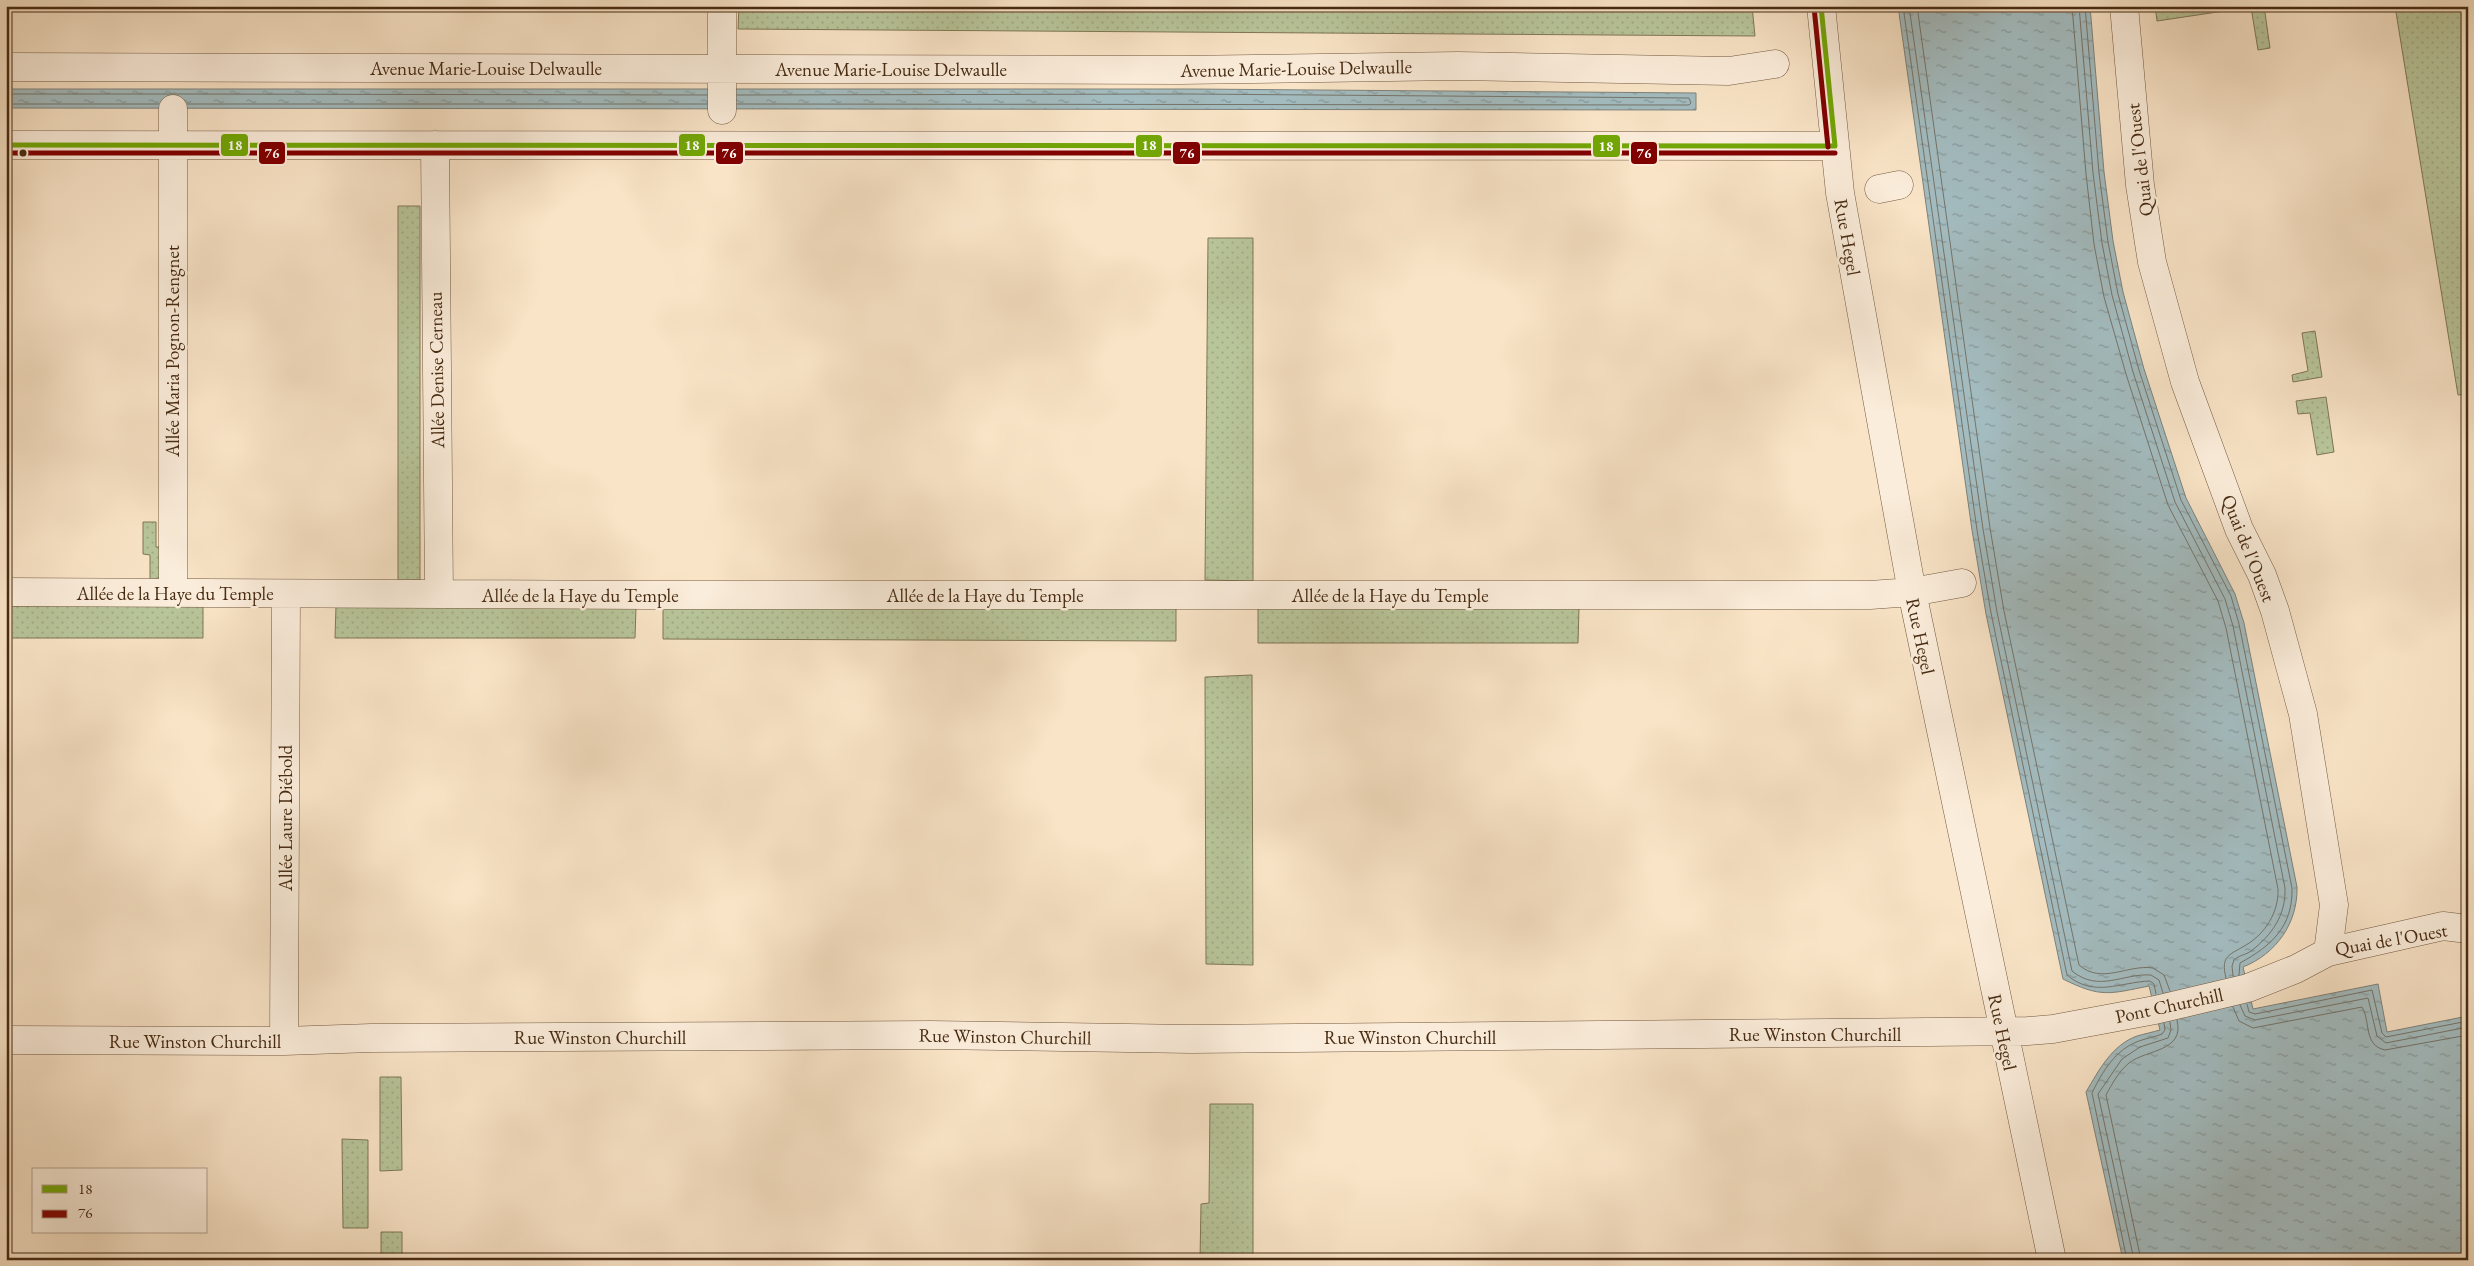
<svg xmlns="http://www.w3.org/2000/svg" width="2474" height="1266" viewBox="0 0 2474 1266" font-family="'EB Garamond',serif">
<style>
.grass{fill:url(#grass-dots);stroke:#807856}
.water{fill:url(#water-ripples);stroke:#7e827b}
.lines{fill:none;stroke-linecap:round;stroke-linejoin:round}
.shore{stroke:#75746a;stroke-width:1}
.minor-casing{stroke:#745940;stroke-width:29}
.minor{stroke:#fbeddb;stroke-width:28}
.bus-1-casing{stroke:#fbeddb;stroke-width:9}
.bus-2-casing{stroke:#fbeddb;stroke-width:9}
.bus-1{stroke:#72a605;stroke-width:5}
.bus-2{stroke:#800000;stroke-width:5}
.bus-dot{fill:#472b13;stroke:#fbeddb;stroke-width:2}
.labels{text-anchor:middle;stroke-width:5;stroke-linejoin:round;paint-order:stroke}
.street-label{font-size:19px;fill:#472b13;stroke:#fbeddb}
.line-badge{stroke:#fbeddb;stroke-width:2}
.badge-label{font-size:14px;text-anchor:middle;font-weight:bold;fill:#fff}
</style>
<defs>
<pattern id="grass-dots" width="8" height="8" patternUnits="userSpaceOnUse" patternTransform="scale(1.25)"><rect width="8" height="8" fill="#b8c59a"/><path d="M2 2h.1M6 6h.1" fill="none" stroke="#a0a984" stroke-width="1.8" stroke-linecap="round"/></pattern>
<pattern id="water-ripples" width="26" height="14" patternUnits="userSpaceOnUse" patternTransform="scale(1.25)"><rect width="26" height="14" fill="#a3bcc0"/><path d="M2 4q2-2 4 0t4 0M15 11q2-2 4 0t4 0" fill="none" stroke="#87999b"/></pattern>
</defs>
<rect width="100%" height="100%" fill="#f9e4c7"/>
<filter id="stains"><feTurbulence type="fractalNoise" baseFrequency=".004" numOctaves="4"/><feColorMatrix values="0 0 0 0 .2 0 0 0 0 .09 0 0 0 0 .02 0 0 0 .5 -.17"/></filter>
<radialGradient id="worn" r=".72"><stop offset=".6" stop-color="#630" stop-opacity="0"/><stop offset="1" stop-color="#630" stop-opacity=".3"/></radialGradient>
<!-- grass -->
<path class="grass" d="M 739,6 L 1752,6 L 1755,36 L 738,29 Z
M 2155,6 L 2264,6 L 2270,48 L 2258,50 L 2251,7 L 2157,21 Z
M 2395,6 L 2464,6 L 2468,17 L 2468,394 L 2458,395 Z
M 398,206 L 420,206 L 420,580 L 398,580 Z
M 1208,238 L 1253,238 L 1253,581 L 1205,580 Z
M 2315,331 L 2322,377 L 2293,382 L 2292,375 L 2308,371 L 2302,333 Z
M 2326,397 L 2334,452 L 2317,455 L 2310,413 L 2298,414 L 2296,401 Z
M 143,522 L 156,522 L 156,547 L 163,547 L 163,578 L 150,579 L 150,555 L 143,554 Z
M 203,605 L 203,638 L 6,638 L 6,606 Z
M 336,606 L 636,607 L 635,638 L 335,638 Z
M 663,606 L 1176,607 L 1176,641 L 663,639 Z
M 1258,608 L 1579,608 L 1578,643 L 1258,643 Z
M 1252,675 L 1253,965 L 1206,964 L 1205,677 Z
M 380,1077 L 401,1077 L 402,1170 L 380,1171 Z
M 1210,1104 L 1253,1104 L 1253,1260 L 1200,1260 L 1201,1204 L 1209,1203 Z
M 342,1139 L 368,1140 L 368,1228 L 343,1228 Z
M 381,1232 L 402,1232 L 402,1260 L 381,1260 Z"/>
<!-- water -->
<path class="water" d="M 1898,6 L 2090,6 L 2104,172 L 2113,241 L 2123,292 L 2144,369 L 2186,498 L 2235,594 L 2244,623 L 2297,887 C 2298,923 2276,954 2243,967 L 2253,1009 L 2378,984 L 2387,1032 L 2468,1016 L 2468,1260 L 2123,1260 L 2086,1092 C 2099,1070 2112,1045 2137,1036 C 2144,1034 2153,1032 2160,1030 L 2149,986 C 2109,994 2101,998 2063,979 L 1986,614 L 1972,530 Z
M 6,89 L 1191,89 L 1696,93 L 1696,110 L 6,108 Z"/>
<g class="lines">
<!-- shore -->
<path class="shore" d="M 1903,6 L 1977,530 L 1991,613 L 2067,975 C 2094,998 2120,982 2150,981 L 2154,984 L 2156,994
M 1909,6 L 1983,529 L 1997,612 L 2072,971 C 2099,993 2123,973 2151,975 L 2159,980 L 2163,993
M 1917,6 L 1990,528 L 2004,611 L 2079,965 C 2102,985 2128,964 2153,968 L 2164,975 L 2170,991
M 2072,6 L 2086,174 L 2094,244 L 2104,297 L 2126,374 L 2168,505 L 2218,601 L 2226,628 L 2278,889 C 2279,912 2265,934 2246,945 C 2230,955 2220,955 2226,978
M 2079,6 L 2093,173 L 2102,243 L 2112,295 L 2133,372 L 2175,502 L 2225,599 L 2233,626 L 2285,888 C 2286,915 2272,935 2251,951 C 2246,955 2239,955 2234,960 L 2232,966 L 2233,976
M 2085,6 L 2099,173 L 2108,242 L 2118,294 L 2139,370 L 2181,500 L 2231,596 L 2239,624 L 2292,888 C 2293,927 2271,946 2240,963 L 2239,975
M 6,94 L 172,94
M 174,94 L 707,95
M 737,95 L 1191,94 L 1689,98 L 1691,103 L 1689,105 L 737,104
M 6,104 L 159,104
M 187,104 L 707,104
M 2247,1004 L 2249,1012 L 2255,1014 L 2372,990 L 2382,1033 L 2386,1037 L 2468,1021
M 2240,1005 L 2245,1016 L 2255,1020 L 2368,998 L 2377,1036 L 2386,1043 L 2468,1027
M 2233,1007 L 2239,1021 L 2253,1028 L 2362,1007 C 2371,1022 2363,1045 2385,1050 L 2468,1035
M 2127,1260 L 2092,1093 C 2102,1072 2116,1049 2139,1041 C 2147,1038 2155,1037 2162,1034 L 2165,1030 L 2164,1023
M 2134,1260 L 2098,1094 L 2122,1059 L 2140,1047 L 2168,1038 L 2171,1030 L 2170,1022
M 2141,1260 L 2106,1095 C 2112,1084 2119,1071 2129,1063 C 2147,1049 2185,1052 2177,1020"/>
<defs>
<path id="minor" d="M 1821,6 L 1840,193 L 1912,592 L 2052,1260
M 2124,6 L 2140,185 L 2152,262 L 2185,382 L 2239,529 L 2262,575 L 2275,611 L 2303,714 L 2334,905 L 2328,952
M 6,67 L 1180,70 L 1458,66 L 1729,71 L 1775,64
M 722,110 L 722,6
M 6,145 L 1835,146
M 435,145 L 439,594
M 1879,189 L 1899,185
M 6,592 L 647,595 L 1870,595 L 1912,592 L 1962,583
M 173,592 L 173,109
M 6,1040 L 284,1041 L 371,1038 L 931,1035 L 1191,1039 L 2028,1031 L 2053,1029 L 2155,1010 L 2248,988 L 2296,969 L 2328,952 L 2443,926 L 2468,929
M 284,1041 L 286,594"/>
</defs>
<!-- minor casing -->
<use href="#minor" class="minor-casing"/>
<!-- minor -->
<use href="#minor" class="minor"/>
<defs>
<path id="bus-1" d="M 1821,6 L 1835,146
M 6,145 L 1835,146"/>
<path id="bus-2" d="M 1814,7 L 1828,147
M 6,153 L 1835,153"/>
</defs>
<!-- bus-1 casing -->
<use href="#bus-1" class="bus-1-casing"/>
<!-- bus-2 casing -->
<use href="#bus-2" class="bus-2-casing"/>
<!-- bus-1 -->
<use href="#bus-1" class="bus-1"/>
<!-- bus-2 -->
<use href="#bus-2" class="bus-2"/>
</g>
<!-- markers -->
<circle class="bus-dot" cx="23" cy="153" r="4.5"/>
<g class="labels">
<!-- street labels -->
<g class="street-label">
<text x="486" y="75">Avenue Marie-Louise Delwaulle</text>
<text transform="translate(1296 68) rotate(-1)" y="7">Avenue Marie-Louise Delwaulle</text>
<text x="891" y="76">Avenue Marie-Louise Delwaulle</text>
<text transform="translate(2139 160) rotate(-97)" y="7">Quai de l'Ouest</text>
<text transform="translate(1848 237) rotate(80)" y="7">Rue Hegel</text>
<text transform="translate(172 351) rotate(-90)" y="7">Allée Maria Pognon-Rengnet</text>
<text transform="translate(436 370) rotate(-91)" y="7">Allée Denise Cerneau</text>
<text transform="translate(2249 548) rotate(68)" y="7">Quai de l'Ouest</text>
<text x="175" y="600">Allée de la Haye du Temple</text>
<text x="580" y="602">Allée de la Haye du Temple</text>
<text x="985" y="602">Allée de la Haye du Temple</text>
<text x="1390" y="602">Allée de la Haye du Temple</text>
<text transform="translate(1921 636) rotate(78)" y="7">Rue Hegel</text>
<text transform="translate(285 818) rotate(-90)" y="7">Allée Laure Diébold</text>
<text transform="translate(2391 939) rotate(-10)" y="7">Quai de l'Ouest</text>
<text transform="translate(2169 1005) rotate(-12)" y="7">Pont Churchill</text>
<text transform="translate(2003 1032) rotate(78)" y="7">Rue Hegel</text>
<text x="1815" y="1041">Rue Winston Churchill</text>
<text transform="translate(1005 1036) rotate(1)" y="7">Rue Winston Churchill</text>
<text x="600" y="1044">Rue Winston Churchill</text>
<text x="1410" y="1044">Rue Winston Churchill</text>
<text x="195" y="1048">Rue Winston Churchill</text>
</g>
</g>
<g class="line-badge">
<rect x="220" y="133" width="29" height="24" rx="5" fill="#72a605"/>
<rect x="678" y="133" width="28" height="24" rx="5" fill="#72a605"/>
<rect x="1135" y="134" width="28" height="24" rx="5" fill="#72a605"/>
<rect x="1592" y="134" width="29" height="24" rx="5" fill="#72a605"/>
<rect x="258" y="141" width="28" height="24" rx="5" fill="#800000"/>
<rect x="715" y="141" width="29" height="24" rx="5" fill="#800000"/>
<rect x="1172" y="141" width="29" height="24" rx="5" fill="#800000"/>
<rect x="1630" y="141" width="28" height="24" rx="5" fill="#800000"/>
</g>
<g class="badge-label">
<text x="235" y="150">18</text>
<text x="692" y="150">18</text>
<text x="1149" y="150">18</text>
<text x="1606" y="151">18</text>
<text x="272" y="158">76</text>
<text x="729" y="158">76</text>
<text x="1187" y="158">76</text>
<text x="1644" y="158">76</text>
</g>
<!-- margin -->
<rect width="2474" height="1266" fill="none" stroke="#f9e4c7" stroke-width="25"/>
<rect x="8" y="8" width="2459" height="1251" fill="none" stroke="#472b13" stroke-width="2.5"/>
<rect x="12" y="12" width="2449" height="1241" fill="none" stroke="#472b13"/>
<!-- legend -->
<rect x="32" y="1168" width="175" height="65" fill="#fbeddb" stroke="#b39f8b"/>
<rect x="42" y="1185" width="25" height="8" fill="#72a605" stroke="#b39f8b"/>
<text x="78" y="1194" font-size="15" fill="#472b13">18</text>
<rect x="42" y="1210" width="25" height="8" fill="#800000" stroke="#b39f8b"/>
<text x="78" y="1218" font-size="15" fill="#472b13">76</text>
<rect width="100%" height="100%" filter="url(#stains)"/>
<rect width="100%" height="100%" fill="url(#worn)"/>
</svg>
